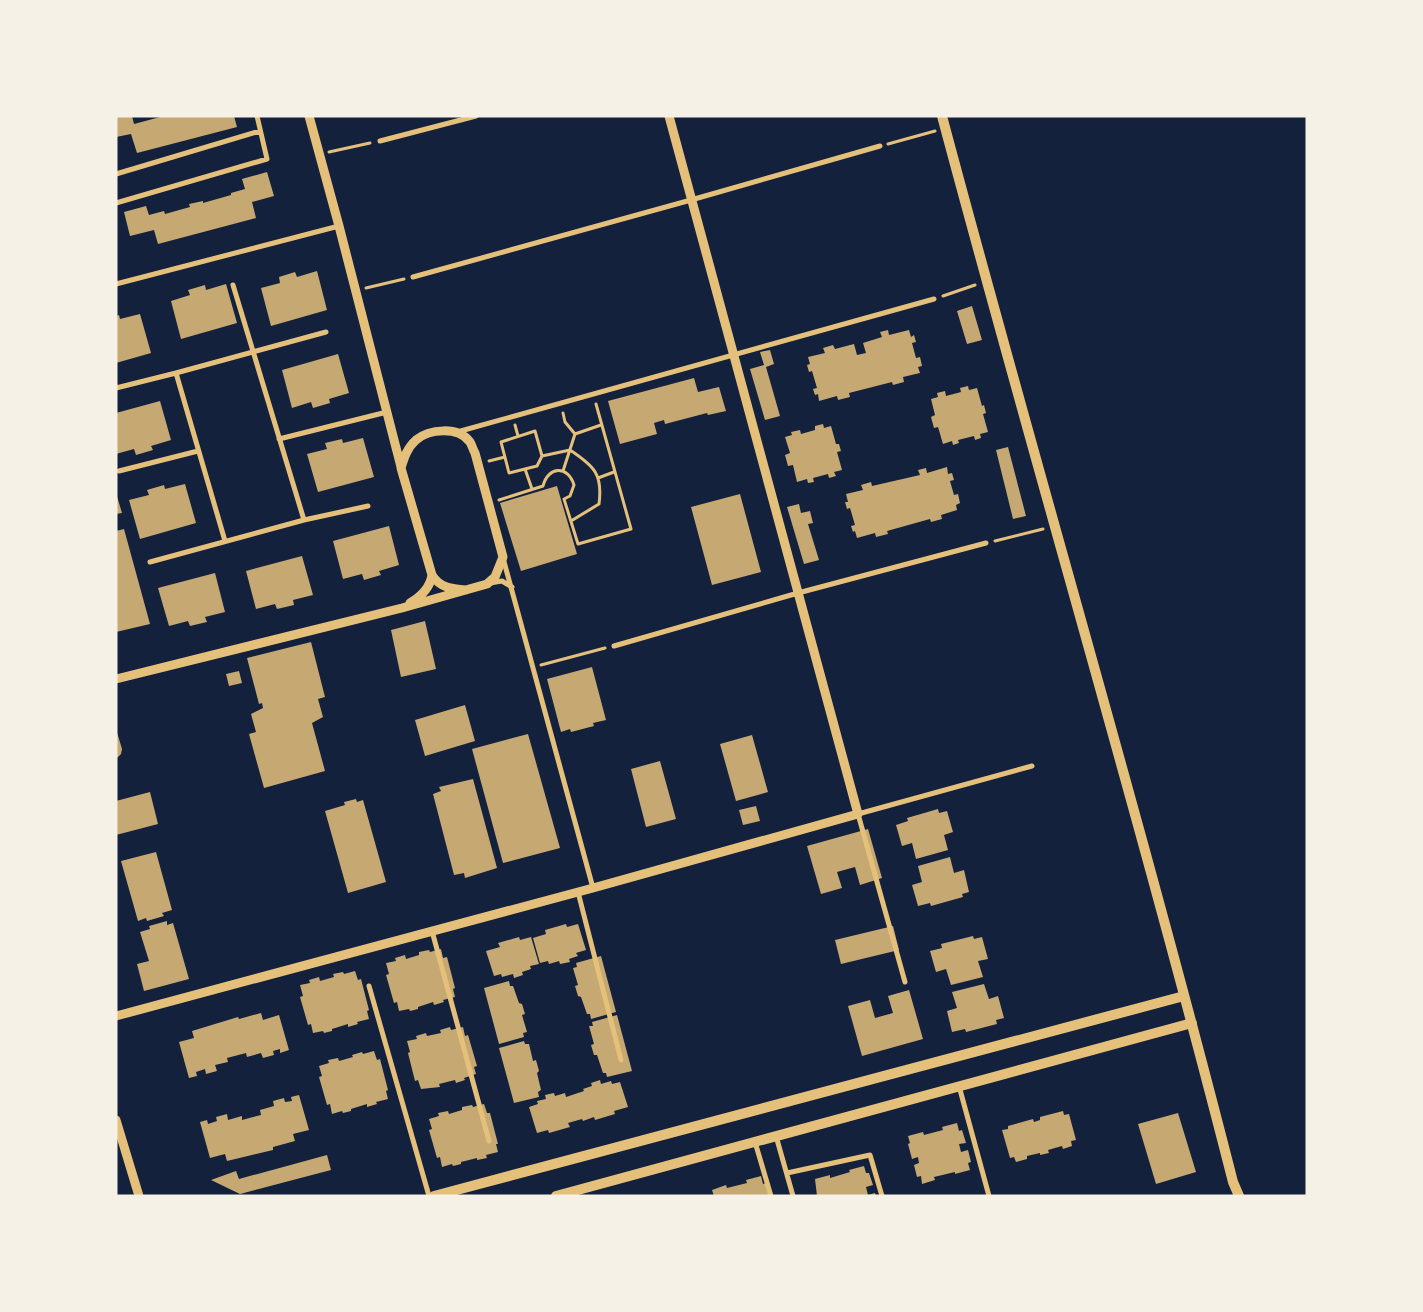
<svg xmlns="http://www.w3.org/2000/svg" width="1423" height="1312" viewBox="0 0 1423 1312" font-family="Mulish,sans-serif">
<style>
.building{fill:#c6a872}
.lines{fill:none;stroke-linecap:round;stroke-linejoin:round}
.path{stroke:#e5c07b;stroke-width:3}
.minor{stroke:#e5c07b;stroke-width:5}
.tertiary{stroke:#e5c07b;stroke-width:9}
.secondary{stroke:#e5c07b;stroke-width:10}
</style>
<rect width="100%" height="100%" fill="#14213d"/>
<!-- building -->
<path class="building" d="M 116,116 L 132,116 L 134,124 L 164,116 L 234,116 L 237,127 L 137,153 L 131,134 L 116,137 Z
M 267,172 L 274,196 L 252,202 L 256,218 L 158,244 L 154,230 L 130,236 L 124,212 L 146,206 L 149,215 L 164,211 L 165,214 L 190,207 L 189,204 L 203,201 L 203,203 L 231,195 L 231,193 L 245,189 L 242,179 Z
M 317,271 L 327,310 L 271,326 L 261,288 L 280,283 L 279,277 L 295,272 L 297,277 Z
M 226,284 L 237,323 L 181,339 L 171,301 L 190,295 L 188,290 L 205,285 L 206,290 Z
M 972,306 L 982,340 L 967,344 L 957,311 Z
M 140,314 L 151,353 L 116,363 L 116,316 L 119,315 L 120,319 Z
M 888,330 L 889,335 L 909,330 L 911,337 L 914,335 L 916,342 L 912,343 L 916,358 L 920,357 L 922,366 L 918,367 L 920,373 L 903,377 L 904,382 L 893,385 L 892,382 L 849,393 L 850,397 L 838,400 L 837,396 L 819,401 L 818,394 L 815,395 L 813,389 L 817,388 L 812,371 L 809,372 L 807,365 L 810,364 L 808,357 L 825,353 L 823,348 L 833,345 L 835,349 L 854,344 L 857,355 L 866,353 L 863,343 L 882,337 L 880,332 Z
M 770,350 L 774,364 L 766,367 L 780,416 L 765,420 L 750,369 L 764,365 L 760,352 Z
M 338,354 L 349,393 L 329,399 L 330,403 L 313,408 L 311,402 L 292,408 L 282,370 Z
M 694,378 L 698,392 L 719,387 L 726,411 L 708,415 L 707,413 L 665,424 L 664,420 L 654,423 L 657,434 L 620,444 L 608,401 Z
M 968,386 L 969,390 L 977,388 L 982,406 L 984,405 L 986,413 L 983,414 L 988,432 L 980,434 L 981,438 L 975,440 L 974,436 L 958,440 L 959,443 L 953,445 L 952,441 L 943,444 L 938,427 L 934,428 L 931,417 L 935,415 L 931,399 L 938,397 L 937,393 L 945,391 L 946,396 L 961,392 L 960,388 Z
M 160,401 L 171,440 L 151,446 L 153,450 L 136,455 L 134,449 L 116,454 L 116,413 Z
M 823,424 L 824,428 L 831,426 L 836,444 L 839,444 L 841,451 L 837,452 L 842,470 L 834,472 L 836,476 L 829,478 L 828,474 L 813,478 L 814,482 L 808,483 L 807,479 L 797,482 L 793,465 L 788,466 L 785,455 L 790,453 L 785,437 L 792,435 L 791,432 L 800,430 L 801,434 L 815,430 L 815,426 Z
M 363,438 L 374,477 L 318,492 L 307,454 L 327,449 L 325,443 L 342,439 L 343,443 Z
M 1008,447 L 1026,516 L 1013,519 L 996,450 Z
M 947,467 L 948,474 L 952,473 L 954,480 L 950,481 L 954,495 L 958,494 L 960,503 L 956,505 L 957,510 L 941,515 L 942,519 L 931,522 L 930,519 L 887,531 L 888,534 L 876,537 L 875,533 L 857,538 L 855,531 L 853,532 L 851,526 L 855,525 L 850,508 L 847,509 L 845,502 L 848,502 L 846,494 L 863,490 L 861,485 L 871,482 L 872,486 L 920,475 L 918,470 L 926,468 L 927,473 Z
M 185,484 L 196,523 L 140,539 L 129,500 L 149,495 L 147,490 L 164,485 L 165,489 Z
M 557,486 L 577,554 L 521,571 L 500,503 Z
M 116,493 L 122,513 L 116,514 Z
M 740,494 L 761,572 L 712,585 L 691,507 Z
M 799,504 L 801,513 L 810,511 L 813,523 L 808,524 L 819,560 L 804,564 L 787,507 Z
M 389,526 L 399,565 L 379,571 L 381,575 L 364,580 L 362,574 L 343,579 L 333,541 Z
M 124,529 L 150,624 L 116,632 L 116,531 Z
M 302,556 L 313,595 L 293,600 L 294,605 L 277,609 L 275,604 L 256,609 L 246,571 Z
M 215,573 L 225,612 L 205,617 L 207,622 L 190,626 L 188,621 L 169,626 L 158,588 Z
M 425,621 L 436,669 L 401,677 L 391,630 Z
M 311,642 L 325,697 L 318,699 L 323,717 L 312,723 L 325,771 L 264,788 L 249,734 L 256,732 L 251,714 L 263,708 L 262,703 L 259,704 L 247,658 Z
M 592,667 L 606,720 L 593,723 L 594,726 L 571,732 L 570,729 L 561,732 L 547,679 Z
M 239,671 L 242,683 L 229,686 L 226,674 Z
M 465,705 L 475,741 L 425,756 L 415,720 Z
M 116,729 L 122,749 L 121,754 L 116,759 Z
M 528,734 L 560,848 L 503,863 L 472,749 Z
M 752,735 L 768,792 L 736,801 L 720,744 Z
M 660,761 L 676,819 L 646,827 L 631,769 Z
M 473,779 L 497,868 L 465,878 L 464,873 L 454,875 L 433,794 L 441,791 L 439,787 Z
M 150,792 L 158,824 L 116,835 L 116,801 Z
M 356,799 L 357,802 L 363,800 L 386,882 L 348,893 L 325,811 L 345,805 L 344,802 Z
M 756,806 L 760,821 L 743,825 L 739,810 Z
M 938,809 L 939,813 L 947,811 L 953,832 L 944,835 L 948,850 L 916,859 L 912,843 L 902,846 L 896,825 L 908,821 L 907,818 Z
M 868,829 L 882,878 L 860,885 L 855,867 L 837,872 L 842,888 L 821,894 L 807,846 Z
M 156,852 L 172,910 L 162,913 L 164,916 L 147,921 L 146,918 L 138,921 L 121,861 Z
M 950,857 L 954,873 L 964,870 L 969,892 L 962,894 L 963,897 L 931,906 L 930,903 L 918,906 L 912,885 L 922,882 L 918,866 Z
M 167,921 L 167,925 L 173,923 L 189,979 L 144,991 L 137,964 L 149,961 L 140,932 L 150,929 L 149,926 Z
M 566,924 L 567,927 L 578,924 L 586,950 L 576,953 L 578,956 L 569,959 L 570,962 L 560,964 L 559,961 L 549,964 L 548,961 L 540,963 L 533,938 L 546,934 L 545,930 Z
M 893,926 L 899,950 L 841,964 L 835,940 Z
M 973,936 L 974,939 L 982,937 L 988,959 L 978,961 L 983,977 L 951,985 L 946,969 L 936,972 L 930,951 L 942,948 L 941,944 Z
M 519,937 L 520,940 L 531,937 L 539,964 L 530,966 L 531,969 L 522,972 L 523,975 L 514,978 L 513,974 L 502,977 L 501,974 L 494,976 L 486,951 L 500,947 L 498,943 Z
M 441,949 L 443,958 L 447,957 L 455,988 L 453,989 L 455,997 L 443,1000 L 444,1002 L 434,1005 L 433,1002 L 418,1007 L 418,1009 L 410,1011 L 409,1009 L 399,1011 L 397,1002 L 394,1003 L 386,975 L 389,974 L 386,963 L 396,961 L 395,958 L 405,955 L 406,959 L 419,955 L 419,952 L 429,950 L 430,952 Z
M 601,956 L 616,1012 L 591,1019 L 590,1014 L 587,1014 L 581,997 L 578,996 L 575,986 L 578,985 L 573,968 L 577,967 L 576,963 Z
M 355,971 L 358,980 L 361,979 L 369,1010 L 367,1011 L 369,1019 L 357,1022 L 358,1024 L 348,1027 L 348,1024 L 332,1029 L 332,1031 L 324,1033 L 323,1031 L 313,1033 L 311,1024 L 308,1025 L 300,997 L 303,996 L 300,985 L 310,983 L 309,980 L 319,977 L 320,981 L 334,977 L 333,974 L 343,972 L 344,974 Z
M 509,981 L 510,986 L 513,986 L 519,1003 L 522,1004 L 525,1014 L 522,1015 L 527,1032 L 523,1033 L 524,1037 L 499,1044 L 484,988 Z
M 984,984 L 989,999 L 998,996 L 1004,1018 L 996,1020 L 997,1024 L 966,1032 L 965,1029 L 952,1032 L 947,1011 L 957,1008 L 952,992 Z
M 909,990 L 923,1039 L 862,1056 L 848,1006 L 870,1000 L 875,1018 L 893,1013 L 888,996 Z
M 261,1013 L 263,1020 L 279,1015 L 289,1050 L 280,1053 L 280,1049 L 273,1051 L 274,1055 L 263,1058 L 261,1053 L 247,1057 L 246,1053 L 227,1058 L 228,1062 L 215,1065 L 217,1071 L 206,1074 L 205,1069 L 196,1072 L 197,1076 L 189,1078 L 179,1042 L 194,1038 L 192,1031 L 238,1017 L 239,1019 Z
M 617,1015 L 632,1071 L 607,1077 L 606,1073 L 603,1073 L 597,1055 L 594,1055 L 591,1045 L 594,1044 L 589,1026 L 593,1026 L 592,1022 Z
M 450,1027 L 451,1030 L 463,1027 L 465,1036 L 468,1035 L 477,1066 L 474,1067 L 476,1074 L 464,1078 L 465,1080 L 456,1083 L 455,1080 L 439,1084 L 440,1087 L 421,1089 L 418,1080 L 415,1081 L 408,1053 L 410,1052 L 407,1041 L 417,1039 L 416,1036 L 426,1033 L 427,1036 L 441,1033 L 440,1030 Z
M 524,1041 L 525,1044 L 529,1044 L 533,1061 L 536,1060 L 539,1071 L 537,1073 L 541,1090 L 538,1092 L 539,1097 L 514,1103 L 499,1048 Z
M 374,1051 L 377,1060 L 380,1059 L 388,1090 L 386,1091 L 388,1099 L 376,1102 L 377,1104 L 367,1107 L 367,1104 L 351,1109 L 351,1111 L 343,1113 L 342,1111 L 332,1114 L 330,1104 L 327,1105 L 319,1077 L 322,1076 L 319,1066 L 329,1063 L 328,1060 L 338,1058 L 339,1061 L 353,1057 L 352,1055 L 362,1052 L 363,1054 Z
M 600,1080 L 601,1084 L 611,1081 L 612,1084 L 620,1082 L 628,1107 L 614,1111 L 615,1114 L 595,1120 L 594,1117 L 583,1121 L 582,1119 L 568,1123 L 570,1127 L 549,1133 L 548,1130 L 537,1133 L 529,1107 L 538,1104 L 537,1101 L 546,1099 L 545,1095 L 554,1093 L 555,1096 L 565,1093 L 566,1097 L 584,1091 L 583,1089 L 592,1086 L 591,1083 Z
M 299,1095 L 309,1130 L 293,1134 L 295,1141 L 273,1147 L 273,1150 L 227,1161 L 225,1154 L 210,1158 L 200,1122 L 207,1120 L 208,1124 L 217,1121 L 216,1117 L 227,1114 L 228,1120 L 242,1116 L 242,1120 L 261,1115 L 260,1110 L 274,1106 L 273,1101 L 284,1098 L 285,1102 L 292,1101 L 291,1097 Z
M 484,1104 L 487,1113 L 490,1113 L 498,1144 L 496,1144 L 498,1152 L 486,1155 L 487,1158 L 477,1160 L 477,1158 L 461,1162 L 461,1164 L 453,1166 L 452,1164 L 442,1167 L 440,1157 L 437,1158 L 429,1130 L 432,1129 L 429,1119 L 439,1116 L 438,1113 L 448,1111 L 449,1114 L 462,1110 L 462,1107 L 472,1105 L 473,1107 Z
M 1063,1111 L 1064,1115 L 1069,1114 L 1076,1140 L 1071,1141 L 1072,1146 L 1063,1149 L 1062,1146 L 1048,1150 L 1049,1153 L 1040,1155 L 1040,1153 L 1027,1156 L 1027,1159 L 1016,1162 L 1014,1157 L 1010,1158 L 1002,1130 L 1008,1129 L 1008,1126 L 1033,1119 L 1034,1122 L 1040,1120 L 1040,1117 Z
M 1178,1113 L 1196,1172 L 1156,1184 L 1138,1124 Z
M 957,1123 L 959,1131 L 962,1130 L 966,1143 L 959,1144 L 961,1152 L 968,1150 L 971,1162 L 968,1163 L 970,1170 L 955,1174 L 955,1172 L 934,1177 L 935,1180 L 922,1184 L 921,1176 L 917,1177 L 914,1165 L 919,1163 L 918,1157 L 912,1159 L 908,1144 L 910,1143 L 908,1136 L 923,1132 L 924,1135 L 943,1130 L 942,1127 Z
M 327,1155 L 331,1170 L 240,1194 L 211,1180 L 236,1171 L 239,1179 Z
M 864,1166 L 866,1173 L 869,1173 L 873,1185 L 866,1187 L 868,1195 L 875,1193 L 876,1196 L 817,1196 L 815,1179 L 830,1175 L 830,1178 L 850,1172 L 849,1170 Z
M 761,1176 L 763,1184 L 766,1183 L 769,1196 L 714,1196 L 712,1190 L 726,1185 L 727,1188 L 747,1183 L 746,1180 Z"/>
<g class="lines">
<!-- path -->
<path class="path" d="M 888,144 L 935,131
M 329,152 L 370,143
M 366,288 L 404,279
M 943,296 L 975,285
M 563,413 L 565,422 L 575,434 L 563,471
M 515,425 L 518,436
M 535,431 L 542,456 L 537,466 L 509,473 L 501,442 Z
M 575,434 L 601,425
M 542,456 L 570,450 C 594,466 603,474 599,504 L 571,521
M 489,461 L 505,457
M 525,469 L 532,489
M 598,478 L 614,472
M 499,500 L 543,486 C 548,466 568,465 574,485 L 570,496 L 564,499 L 578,544 L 631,529 L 596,404
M 995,541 L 1043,529
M 541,665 L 605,648"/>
<!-- minor -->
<path class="minor" d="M 380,141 L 476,116
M 116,174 L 260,131
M 116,203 L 267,159 L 257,116
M 413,277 L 691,200 L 880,146
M 116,284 L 339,226
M 233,285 L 304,520
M 116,388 L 176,373
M 457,432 L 934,299
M 279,439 L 387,412
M 119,471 L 198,451
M 225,541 L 176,373 L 326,332
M 503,558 L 593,888
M 150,562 L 304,520 L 368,506
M 490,583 L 502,581 L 512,587
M 614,646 L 798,593 L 986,543
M 578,892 L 621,1060
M 432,931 L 489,1141
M 905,982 L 858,814 L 1032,766
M 369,986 L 429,1196
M 959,1086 L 989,1196
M 776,1136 L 793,1196
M 755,1142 L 771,1196
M 787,1173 L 870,1155 L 882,1196"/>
<!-- tertiary -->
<path class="tertiary" d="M 309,116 L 339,226 L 401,467
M 410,603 C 422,596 430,588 432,575
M 116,679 L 402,608 L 487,584 L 495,577 L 503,557 L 475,453 C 473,450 472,445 470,442 C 458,426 429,429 416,440 C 407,448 404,458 401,468 L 432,575 C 440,588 452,589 466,590
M 116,1016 L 593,888 L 858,814 L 669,116
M 116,1120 L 139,1196"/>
<!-- secondary -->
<path class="secondary" d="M 942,116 C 1037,472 1142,825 1233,1182 L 1239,1196
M 434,1196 L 1184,996
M 556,1196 L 1192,1023"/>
</g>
<!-- border -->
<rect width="1423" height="1312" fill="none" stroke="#f6f1e7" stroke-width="235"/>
</svg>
